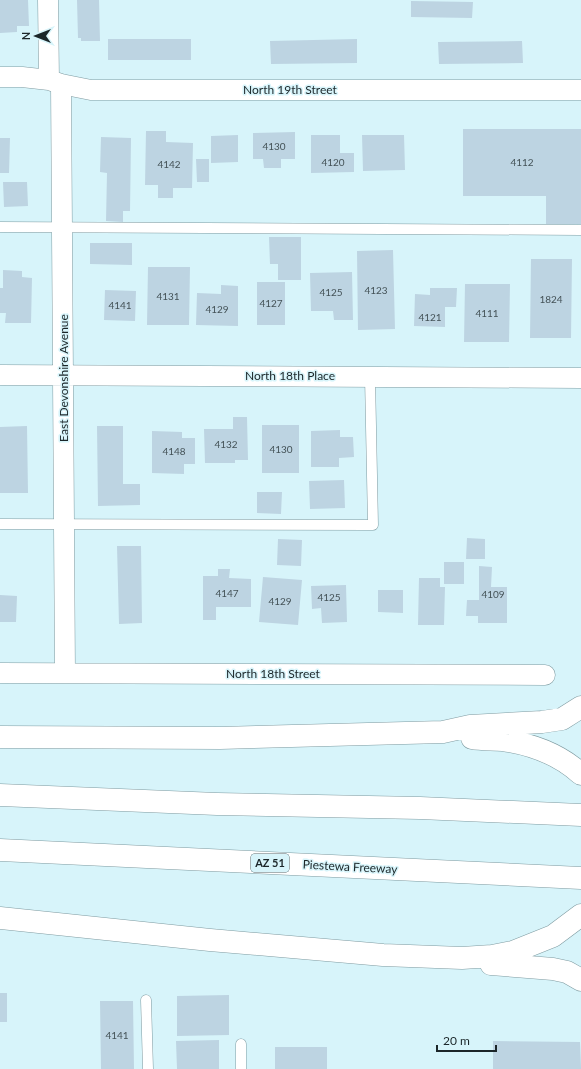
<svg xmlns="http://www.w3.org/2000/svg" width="581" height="1069" viewBox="0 0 581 1069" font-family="Lato,sans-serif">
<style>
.building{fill:#bdd4e2}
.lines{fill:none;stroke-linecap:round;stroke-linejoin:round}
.lane-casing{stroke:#7f9ba1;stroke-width:11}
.street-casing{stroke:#7f9ba1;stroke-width:21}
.highway-casing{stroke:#7f9ba1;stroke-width:23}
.lane{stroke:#fff;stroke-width:10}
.street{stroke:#fff;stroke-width:20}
.highway{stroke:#fff;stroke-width:22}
.labels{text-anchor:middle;stroke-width:3;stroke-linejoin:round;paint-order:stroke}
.number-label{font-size:10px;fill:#445257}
.shield{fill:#d7f4fa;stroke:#536468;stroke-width:1}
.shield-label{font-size:11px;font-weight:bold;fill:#1b2629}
.street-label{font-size:12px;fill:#1b2629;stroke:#d7f4fa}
</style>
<rect width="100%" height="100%" fill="#d7f4fa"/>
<!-- building -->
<path class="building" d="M 0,0 L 28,0 L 29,26 L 17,26 L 17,32 L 0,33 Z
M 77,0 L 99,0 L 100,41 L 81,41 L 81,38 L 78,38 Z
M 411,1 L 473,2 L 472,18 L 411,17 Z
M 108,39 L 191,39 L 191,60 L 108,60 Z
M 357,39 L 357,63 L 271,64 L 270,41 Z
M 522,41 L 523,63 L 439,64 L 438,42 Z
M 463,129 L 581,129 L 581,224 L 546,224 L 546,196 L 463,196 Z
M 146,131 L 166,131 L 166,142 L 193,143 L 192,188 L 173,188 L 173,198 L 158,198 L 158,185 L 145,185 Z
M 295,132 L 295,159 L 281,159 L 281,168 L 264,168 L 263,159 L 253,159 L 253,133 Z
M 238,135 L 238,162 L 211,163 L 211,136 Z
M 311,135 L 340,135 L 340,153 L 354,153 L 354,172 L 311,173 Z
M 362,135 L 404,135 L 405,170 L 363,171 Z
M 101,137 L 131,138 L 130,211 L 123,211 L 123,222 L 106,221 L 107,173 L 100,172 Z
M 0,138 L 10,138 L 9,173 L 0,173 Z
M 196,159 L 209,159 L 209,182 L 197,182 Z
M 3,182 L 27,182 L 28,206 L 4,207 Z
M 269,237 L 301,237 L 301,280 L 278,280 L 278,264 L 270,264 Z
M 90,243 L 132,243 L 132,265 L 90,264 Z
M 393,250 L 395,329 L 358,330 L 357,251 Z
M 531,259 L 572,259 L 571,338 L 530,338 Z
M 148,267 L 190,267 L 189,325 L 147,325 Z
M 3,270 L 22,271 L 22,277 L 32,278 L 31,323 L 5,323 L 6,313 L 0,313 L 0,288 L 3,288 Z
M 352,272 L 353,320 L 334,320 L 333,311 L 311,311 L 310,273 Z
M 257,282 L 285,282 L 285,325 L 257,325 Z
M 465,284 L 510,284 L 509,342 L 464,342 Z
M 221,285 L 238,286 L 238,326 L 196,325 L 197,293 L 221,294 Z
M 430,288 L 457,288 L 456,307 L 445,307 L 445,327 L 414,326 L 415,294 L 430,295 Z
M 105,290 L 136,291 L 135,321 L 104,320 Z
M 233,417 L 247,417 L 248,460 L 235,460 L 235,463 L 205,463 L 204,429 L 233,429 Z
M 262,425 L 299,425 L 299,473 L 262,473 Z
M 27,426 L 28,493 L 0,493 L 0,427 Z
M 97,426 L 123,426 L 123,484 L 140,484 L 140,505 L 98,506 Z
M 340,430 L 340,437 L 353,437 L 354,457 L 339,458 L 339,467 L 311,467 L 311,431 Z
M 152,431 L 182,432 L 182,438 L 195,438 L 195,464 L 184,464 L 184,474 L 152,473 Z
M 344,480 L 345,508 L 310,509 L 309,481 Z
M 257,492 L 282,492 L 281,514 L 257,513 Z
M 467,538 L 485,539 L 485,559 L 466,559 Z
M 278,539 L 302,540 L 301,566 L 277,565 Z
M 117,546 L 141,546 L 142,623 L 119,624 Z
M 444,562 L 464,562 L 464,584 L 444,584 Z
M 479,566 L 492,567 L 491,587 L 507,587 L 507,623 L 478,623 L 478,616 L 466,616 L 467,600 L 479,600 Z
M 218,569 L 230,569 L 229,578 L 251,579 L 251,607 L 216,607 L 216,620 L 203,620 L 203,576 L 218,576 Z
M 263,577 L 302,580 L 298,625 L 259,622 Z
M 419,578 L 440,578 L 440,587 L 445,587 L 444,625 L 418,625 Z
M 346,585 L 347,622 L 322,623 L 321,608 L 312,609 L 311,586 Z
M 378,590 L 403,590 L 403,613 L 378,612 Z
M 0,595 L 17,596 L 16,622 L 0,622 Z
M 0,993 L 7,993 L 7,1022 L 0,1022 Z
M 229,995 L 229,1035 L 177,1036 L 177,996 Z
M 100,1001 L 133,1001 L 134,1069 L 101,1069 Z
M 219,1040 L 219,1069 L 177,1069 L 176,1041 Z
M 493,1041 L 580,1042 L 581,1069 L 493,1069 Z
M 275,1047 L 327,1047 L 327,1069 L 275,1069 Z"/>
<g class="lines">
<defs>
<path id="lane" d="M 0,227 L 581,230
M 0,524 L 373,525 L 370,377
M 146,1000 L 148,1069
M 241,1044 L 241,1069"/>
<path id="street" d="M 48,0 L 49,80
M 0,77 L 22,77 L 49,80 L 61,84 L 91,90 L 581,90
M 61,84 L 65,673
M 0,375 L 581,378
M 0,673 L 545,675"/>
<path id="highway" d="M 0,737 L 220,738 L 443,732 L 470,726 L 542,722 L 562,719 L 581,707
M 472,738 C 482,740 492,739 503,740 C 531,744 560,755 581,774
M 0,795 L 217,804 L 420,808 L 581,815
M 0,850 L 581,878
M 0,918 L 210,940 L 383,955 L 462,958 L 492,956 L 513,952 L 553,936 L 581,915
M 491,964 L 553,969 L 567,972 L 581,980"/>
</defs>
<!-- lane casing -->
<use href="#lane" class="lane-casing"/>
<!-- street casing -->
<use href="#street" class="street-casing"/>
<!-- highway casing -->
<use href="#highway" class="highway-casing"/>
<!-- lane -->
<use href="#lane" class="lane"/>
<!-- street -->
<use href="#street" class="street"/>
<!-- highway -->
<use href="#highway" class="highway"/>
</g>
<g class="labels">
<!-- number labels -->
<g class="number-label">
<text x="274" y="150">4130</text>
<text x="333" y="166">4120</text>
<text x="522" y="166">4112</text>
<text x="169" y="168">4142</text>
<text x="376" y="294">4123</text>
<text x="331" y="296">4125</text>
<text x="168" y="300">4131</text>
<text x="551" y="303">1824</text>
<text x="271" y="307">4127</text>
<text x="120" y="309">4141</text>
<text x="217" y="313">4129</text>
<text x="487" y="317">4111</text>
<text x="430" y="321">4121</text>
<text x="226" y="448">4132</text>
<text x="281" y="453">4130</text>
<text x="174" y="455">4148</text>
<text x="227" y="597">4147</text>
<text x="493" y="598">4109</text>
<text x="329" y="601">4125</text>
<text x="280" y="605">4129</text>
<text x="117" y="1039">4141</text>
</g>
<!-- shield labels -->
<rect class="shield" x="251" y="854" width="38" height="18" rx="3"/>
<g class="shield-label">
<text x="270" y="867">AZ 51</text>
</g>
<!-- street labels -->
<g class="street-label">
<text x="290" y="94">North 19th Street</text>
<text x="290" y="380">North 18th Place</text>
<text transform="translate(64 378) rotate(-90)" y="4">East Devonshire Avenue</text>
<text x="273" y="678">North 18th Street</text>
<text transform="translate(350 867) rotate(3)" y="4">Piestewa Freeway</text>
</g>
</g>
<!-- north arrow -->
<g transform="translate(36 36) rotate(270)" stroke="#d7f4fa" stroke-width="3" paint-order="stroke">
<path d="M0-3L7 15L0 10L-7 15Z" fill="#1b2629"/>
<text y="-6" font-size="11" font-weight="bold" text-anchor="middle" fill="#1b2629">N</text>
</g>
<!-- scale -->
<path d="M437 1045v6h59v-6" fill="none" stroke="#1b2629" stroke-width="2"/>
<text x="443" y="1045" font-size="12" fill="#1b2629" stroke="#d7f4fa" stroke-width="3" paint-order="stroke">20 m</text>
</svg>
